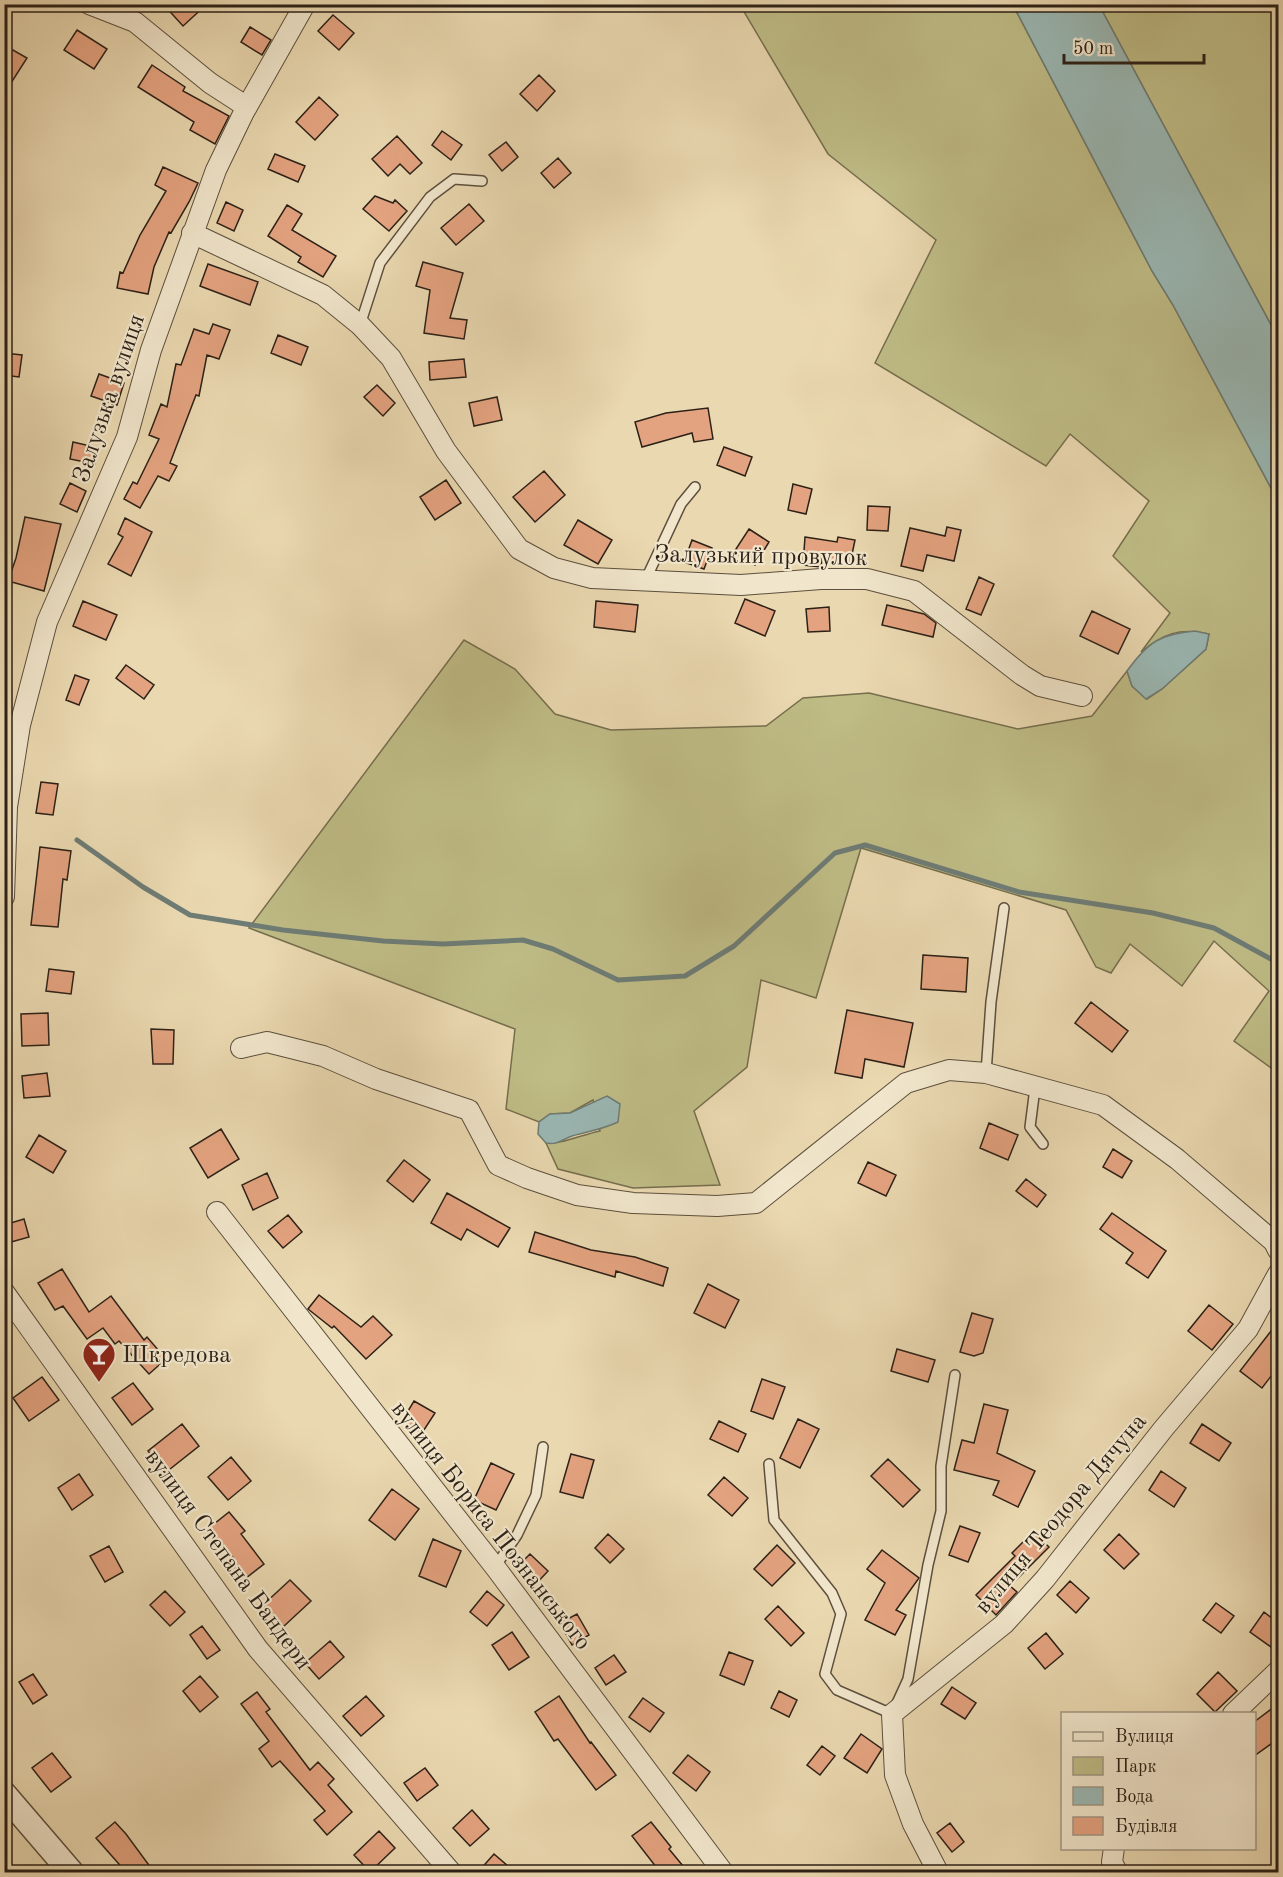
<svg xmlns="http://www.w3.org/2000/svg" width="1283" height="1877" viewBox="0 0 1283 1877" font-family="'Old Standard TT',serif">
<style>
.green{fill:#bfbc86;stroke:#766e4e;stroke-width:1.5}
.water{fill:#9ab8b4;stroke:#6e7c75;stroke-width:1.5}
.lines{fill:none;stroke-linecap:round;stroke-linejoin:round}
.stream{stroke:#6e7c75;stroke-width:5}
.building{fill:#e4a380;stroke:#2c2117;stroke-width:1.5}
.service-casing{stroke:#5c4f3d;stroke-width:12}
.minor-casing{stroke:#5c4f3d;stroke-width:22}
.tertiary-casing{stroke:#5c4f3d;stroke-width:27}
.service{stroke:#f1e6cc;stroke-width:9}
.minor{stroke:#f1e6cc;stroke-width:20}
.tertiary{stroke:#f1e6cc;stroke-width:24}
.labels{text-anchor:middle;stroke-width:4.5;stroke-linejoin:round;paint-order:stroke}
.street-label{font-size:24px;fill:#2c2117;stroke:#f1e6cc}
.poi-label{font-size:24px;fill:#2c2117;stroke:#f1e6cc;text-anchor:start}
</style>
<rect width="100%" height="100%" fill="#ead8b0"/>
<filter id="stains"><feTurbulence type="fractalNoise" baseFrequency=".00333" numOctaves="4"/><feColorMatrix values="0 0 0 0 .2 0 0 0 0 .09 0 0 0 0 .02 0 0 0 .5 -.17"/></filter>
<radialGradient id="worn" r=".72"><stop offset=".6" stop-color="#630" stop-opacity="0"/><stop offset="1" stop-color="#630" stop-opacity=".3"/></radialGradient>
<!-- green -->
<path class="green" d="M 740,5 L 1013,5 L 1152,271 L 1173,305 L 1278,501 L 1278,1073 L 1234,1041 L 1269,991 L 1214,941 L 1182,986 L 1130,944 L 1111,973 L 1096,967 L 1066,910 L 861,848 L 816,998 L 761,980 L 747,1067 L 694,1111 L 720,1185 L 633,1188 L 558,1169 L 546,1143 C 560,1145 584,1134 600,1131 L 593,1100 L 570,1113 L 550,1114 L 539,1122 L 506,1109 L 515,1029 L 249,928 L 464,640 L 515,669 L 555,714 L 611,730 L 766,726 L 803,698 L 869,693 L 1018,729 L 1092,716 L 1127,671 L 1132,686 L 1147,699 L 1162,689 L 1206,649 L 1209,634 C 1179,627 1163,634 1141,652 L 1170,613 L 1113,556 L 1149,501 L 1070,434 L 1046,466 L 875,363 L 936,240 L 828,154 Z
M 1099,5 L 1278,5 L 1278,338 Z"/>
<!-- water -->
<path class="water" d="M 1013,5 L 1099,5 L 1278,338 L 1278,501 L 1173,305 L 1152,271 Z
M 1195,631 L 1209,634 L 1206,649 L 1162,689 L 1146,699 L 1132,686 L 1127,671 C 1148,642 1160,634 1195,631 Z
M 607,1096 L 620,1104 L 618,1122 C 601,1130 589,1131 572,1136 C 561,1140 558,1145 546,1143 L 538,1134 L 539,1122 L 550,1114 L 570,1113 Z"/>
<g class="lines">
<!-- stream -->
<path class="stream" d="M 77,840 L 143,887 L 190,915 L 283,930 L 383,941 L 443,944 L 523,940 L 553,949 L 618,980 L 685,976 L 734,946 L 835,853 L 865,845 L 1019,892 L 1153,913 L 1214,928 L 1278,963"/>
</g>
<!-- building -->
<path class="building" d="M 163,4 L 207,4 L 183,26 Z
M 333,15 L 354,33 L 339,50 L 318,31 Z
M 250,27 L 271,40 L 262,55 L 241,42 Z
M 77,30 L 107,49 L 94,69 L 64,50 Z
M 4,45 L 27,58 L 4,94 Z
M 152,65 L 185,87 L 183,91 L 229,116 L 215,144 L 190,130 L 194,122 L 138,87 Z
M 539,75 L 555,91 L 537,111 L 520,94 Z
M 319,97 L 338,115 L 315,140 L 296,122 Z
M 442,131 L 462,145 L 451,160 L 432,145 Z
M 397,136 L 422,163 L 410,174 L 400,164 L 388,176 L 372,159 Z
M 506,142 L 518,157 L 502,171 L 489,155 Z
M 275,154 L 305,166 L 298,182 L 268,169 Z
M 558,158 L 571,173 L 554,188 L 541,173 Z
M 163,167 L 198,183 L 189,202 L 171,233 L 169,232 L 154,267 L 148,294 L 117,288 L 120,272 L 123,273 L 140,235 L 166,191 L 155,185 Z
M 375,196 L 393,203 L 395,200 L 407,211 L 389,231 L 363,209 Z
M 226,202 L 243,210 L 234,231 L 217,223 Z
M 469,204 L 484,221 L 456,245 L 441,228 Z
M 287,205 L 302,214 L 292,230 L 336,256 L 323,277 L 298,262 L 301,257 L 268,236 Z
M 423,262 L 463,273 L 450,318 L 467,320 L 464,339 L 424,333 L 430,290 L 416,286 Z
M 208,264 L 258,282 L 250,305 L 200,286 Z
M 213,324 L 230,330 L 219,359 L 207,355 L 199,396 L 196,395 L 170,463 L 177,466 L 169,481 L 158,476 L 140,508 L 124,499 L 133,482 L 137,484 L 159,439 L 149,435 L 161,404 L 167,407 L 176,364 L 181,365 L 194,329 L 209,334 Z
M 278,335 L 308,347 L 301,365 L 271,353 Z
M 4,353 L 22,355 L 19,377 L 4,375 Z
M 464,359 L 466,377 L 430,380 L 429,362 Z
M 99,374 L 124,383 L 117,405 L 91,396 Z
M 377,385 L 395,403 L 383,416 L 364,397 Z
M 497,397 L 502,420 L 474,426 L 469,403 Z
M 708,408 L 713,439 L 694,442 L 692,433 L 642,447 L 635,422 L 666,413 Z
M 73,442 L 99,448 L 95,464 L 70,459 Z
M 724,447 L 752,457 L 745,476 L 717,465 Z
M 544,471 L 565,495 L 535,522 L 513,497 Z
M 446,480 L 461,503 L 435,520 L 420,497 Z
M 70,483 L 86,491 L 77,512 L 60,504 Z
M 793,484 L 812,489 L 806,514 L 788,510 Z
M 868,506 L 890,507 L 888,531 L 867,530 Z
M 25,517 L 61,524 L 44,591 L 8,581 L 16,558 Z
M 125,518 L 152,532 L 131,576 L 108,564 L 123,537 L 118,534 Z
M 578,520 L 612,540 L 598,564 L 564,545 Z
M 947,527 L 961,530 L 954,561 L 927,555 L 923,571 L 901,566 L 910,528 L 945,536 Z
M 749,529 L 769,542 L 755,565 L 734,552 Z
M 805,537 L 837,542 L 838,537 L 855,540 L 850,564 L 822,559 L 821,567 L 803,565 Z
M 692,540 L 712,548 L 704,569 L 684,562 Z
M 979,577 L 994,584 L 981,615 L 966,609 Z
M 745,599 L 775,611 L 765,636 L 735,623 Z
M 83,601 L 117,615 L 106,640 L 73,626 Z
M 596,601 L 638,605 L 635,632 L 594,627 Z
M 887,605 L 924,614 L 936,623 L 933,637 L 882,625 Z
M 829,607 L 830,631 L 808,632 L 806,609 Z
M 1092,611 L 1130,629 L 1118,654 L 1080,636 Z
M 126,665 L 154,685 L 144,699 L 116,678 Z
M 75,675 L 89,680 L 79,705 L 66,700 Z
M 41,782 L 58,784 L 53,815 L 36,813 Z
M 40,847 L 71,851 L 67,880 L 63,879 L 58,927 L 31,925 Z
M 923,955 L 968,958 L 966,992 L 921,989 Z
M 49,969 L 74,972 L 71,994 L 46,991 Z
M 1091,1002 L 1128,1031 L 1112,1052 L 1075,1023 Z
M 847,1010 L 913,1023 L 904,1067 L 865,1059 L 862,1078 L 835,1073 Z
M 48,1013 L 49,1045 L 22,1046 L 21,1014 Z
M 151,1029 L 174,1030 L 173,1064 L 153,1064 Z
M 47,1073 L 50,1096 L 24,1098 L 22,1076 Z
M 989,1123 L 1018,1135 L 1008,1160 L 980,1148 Z
M 221,1129 L 239,1159 L 208,1178 L 190,1148 Z
M 39,1135 L 66,1151 L 53,1173 L 26,1157 Z
M 1113,1149 L 1132,1161 L 1122,1178 L 1103,1167 Z
M 404,1160 L 430,1180 L 413,1202 L 387,1181 Z
M 868,1162 L 896,1175 L 886,1196 L 858,1183 Z
M 267,1173 L 278,1198 L 253,1210 L 242,1185 Z
M 1026,1179 L 1046,1195 L 1037,1207 L 1016,1191 Z
M 447,1193 L 510,1228 L 498,1247 L 467,1229 L 461,1240 L 431,1223 Z
M 1112,1213 L 1166,1251 L 1148,1278 L 1126,1263 L 1133,1253 L 1100,1229 Z
M 288,1215 L 302,1232 L 283,1248 L 268,1231 Z
M 24,1219 L 29,1237 L 4,1244 L 4,1225 Z
M 535,1232 L 591,1250 L 635,1257 L 668,1268 L 663,1286 L 616,1271 L 615,1277 L 529,1252 Z
M 62,1269 L 89,1312 L 111,1296 L 144,1340 L 147,1337 L 166,1359 L 149,1374 L 119,1341 L 115,1344 L 103,1328 L 87,1339 L 63,1306 L 55,1310 L 38,1283 Z
M 708,1284 L 739,1300 L 725,1328 L 694,1313 Z
M 319,1295 L 361,1327 L 373,1316 L 392,1335 L 366,1359 L 334,1326 L 332,1328 L 308,1309 Z
M 1209,1305 L 1233,1324 L 1212,1350 L 1188,1331 Z
M 972,1313 L 993,1319 L 983,1353 L 974,1356 L 960,1352 Z
M 1278,1322 L 1278,1367 L 1262,1388 L 1240,1371 Z
M 897,1349 L 935,1360 L 928,1382 L 891,1371 Z
M 42,1377 L 59,1400 L 29,1421 L 13,1398 Z
M 762,1379 L 785,1387 L 773,1419 L 751,1411 Z
M 133,1383 L 153,1409 L 132,1425 L 112,1398 Z
M 414,1401 L 435,1413 L 422,1433 L 402,1421 Z
M 984,1404 L 1008,1410 L 997,1453 L 1035,1471 L 1018,1507 L 993,1495 L 999,1481 L 954,1470 L 962,1440 L 974,1443 Z
M 798,1419 L 819,1429 L 800,1468 L 780,1458 Z
M 719,1421 L 746,1434 L 738,1452 L 710,1439 Z
M 182,1424 L 199,1446 L 165,1473 L 148,1451 Z
M 1202,1424 L 1231,1443 L 1219,1461 L 1190,1443 Z
M 571,1454 L 594,1460 L 583,1498 L 560,1492 Z
M 231,1457 L 251,1481 L 228,1500 L 208,1477 Z
M 888,1459 L 920,1490 L 903,1507 L 871,1476 Z
M 491,1463 L 514,1474 L 496,1510 L 474,1500 Z
M 1161,1471 L 1186,1488 L 1174,1507 L 1149,1490 Z
M 79,1474 L 93,1495 L 72,1510 L 58,1488 Z
M 724,1477 L 748,1498 L 732,1516 L 708,1495 Z
M 392,1489 L 419,1509 L 395,1540 L 369,1520 Z
M 229,1512 L 245,1531 L 241,1534 L 264,1564 L 241,1582 L 228,1566 L 235,1560 L 209,1528 Z
M 960,1526 L 980,1533 L 968,1562 L 949,1555 Z
M 1033,1532 L 1049,1547 L 1010,1586 L 1017,1592 L 996,1615 L 976,1595 L 1015,1556 L 1012,1553 Z
M 608,1534 L 624,1549 L 610,1563 L 595,1548 Z
M 1119,1534 L 1139,1554 L 1124,1569 L 1104,1550 Z
M 433,1539 L 461,1551 L 446,1587 L 419,1576 Z
M 777,1545 L 795,1563 L 772,1586 L 754,1569 Z
M 109,1546 L 123,1572 L 105,1582 L 90,1556 Z
M 882,1550 L 919,1578 L 896,1610 L 906,1615 L 895,1635 L 865,1620 L 885,1583 L 867,1569 Z
M 530,1554 L 548,1571 L 535,1585 L 517,1567 Z
M 290,1580 L 311,1601 L 283,1627 L 263,1605 Z
M 1070,1581 L 1089,1598 L 1076,1613 L 1057,1595 Z
M 165,1591 L 185,1612 L 170,1626 L 150,1605 Z
M 487,1591 L 504,1605 L 487,1626 L 470,1612 Z
M 1216,1603 L 1234,1616 L 1221,1633 L 1203,1620 Z
M 778,1606 L 804,1633 L 791,1646 L 765,1619 Z
M 1264,1612 L 1278,1623 L 1278,1652 L 1250,1632 Z
M 577,1614 L 589,1635 L 572,1645 L 560,1623 Z
M 202,1626 L 220,1650 L 207,1659 L 190,1635 Z
M 512,1632 L 529,1657 L 509,1670 L 492,1645 Z
M 1046,1633 L 1063,1654 L 1045,1669 L 1028,1648 Z
M 330,1641 L 344,1657 L 319,1679 L 305,1663 Z
M 729,1652 L 753,1661 L 744,1685 L 720,1675 Z
M 614,1655 L 626,1672 L 606,1685 L 595,1668 Z
M 1218,1672 L 1237,1691 L 1215,1712 L 1197,1694 Z
M 33,1674 L 47,1695 L 33,1704 L 19,1682 Z
M 200,1676 L 218,1697 L 200,1712 L 183,1691 Z
M 952,1687 L 976,1703 L 965,1719 L 941,1704 Z
M 779,1691 L 797,1700 L 789,1717 L 771,1708 Z
M 257,1692 L 270,1709 L 266,1712 L 310,1770 L 318,1762 L 334,1779 L 328,1785 L 352,1812 L 327,1835 L 314,1820 L 325,1811 L 280,1761 L 272,1767 L 259,1749 L 269,1741 L 241,1704 Z
M 366,1696 L 384,1716 L 361,1736 L 343,1716 Z
M 559,1696 L 590,1743 L 591,1742 L 616,1775 L 596,1790 L 558,1739 L 554,1741 L 535,1712 Z
M 643,1698 L 664,1713 L 650,1732 L 629,1717 Z
M 1278,1704 L 1278,1739 L 1254,1756 L 1254,1722 Z
M 861,1734 L 882,1749 L 867,1773 L 844,1758 Z
M 822,1746 L 835,1756 L 820,1775 L 807,1765 Z
M 52,1753 L 71,1777 L 51,1792 L 32,1768 Z
M 688,1755 L 710,1772 L 696,1791 L 673,1773 Z
M 425,1768 L 438,1785 L 417,1801 L 404,1783 Z
M 472,1810 L 489,1829 L 470,1846 L 453,1828 Z
M 115,1822 L 126,1834 L 154,1872 L 126,1872 L 96,1838 Z
M 651,1822 L 671,1847 L 669,1849 L 688,1872 L 660,1872 L 632,1836 Z
M 950,1823 L 964,1842 L 952,1852 L 937,1833 Z
M 379,1831 L 395,1848 L 370,1872 L 354,1855 Z
M 494,1854 L 515,1872 L 478,1872 Z"/>
<g class="lines">
<defs>
<path id="service" d="M 360,325 L 380,263 L 430,197 L 454,179 L 482,181
M 646,579 L 681,504 L 695,487
M 986,1073 L 991,1002 L 1004,908
M 1035,1088 L 1030,1127 L 1043,1144
M 769,1464 L 774,1520 L 832,1593 L 841,1614 L 825,1674 L 837,1690 L 892,1714 L 908,1679 L 928,1565 L 941,1511 L 941,1466 L 955,1375
M 495,1567 L 517,1535 L 536,1495 L 543,1447"/>
<path id="minor" d="M 89,4 L 135,22 L 210,83 L 247,107
M 192,233 L 323,295 L 360,325 L 391,358 L 446,451 L 519,549 L 554,568 L 592,578 L 741,585 L 821,579 L 867,579 L 914,591 L 1022,675 L 1040,686 L 1082,696
M 4,897 L 7,807 L 20,725 L 47,622 L 127,437 L 151,350 L 216,170 L 244,112 L 305,4
M 241,1048 L 267,1042 L 323,1056 L 376,1079 L 469,1110 L 498,1165 L 527,1178 L 577,1195 L 633,1203 L 717,1206 L 756,1203 L 906,1083 L 949,1070 L 986,1073 L 1103,1105 L 1177,1159 L 1274,1242 L 1278,1250
M 217,1212 L 495,1567 L 723,1872
M 4,1292 L 258,1649 L 451,1872
M 1233,1714 L 1278,1671
M 1114,1848 L 1112,1862 L 1117,1872
M 938,1872 L 913,1824 L 895,1775 L 892,1714 L 1004,1624 L 1045,1579 L 1164,1428 L 1248,1329 L 1278,1274"/>
<path id="tertiary" d="M 4,1794 L 71,1872"/>
</defs>
<!-- service casing -->
<use href="#service" class="service-casing"/>
<!-- minor casing -->
<use href="#minor" class="minor-casing"/>
<!-- tertiary casing -->
<use href="#tertiary" class="tertiary-casing"/>
<!-- service -->
<use href="#service" class="service"/>
<!-- minor -->
<use href="#minor" class="minor"/>
<!-- tertiary -->
<use href="#tertiary" class="tertiary"/>
</g>
<!-- icons -->
<defs>
<symbol id="bar-pin" viewBox="-11 -11 22 30"><path d="M0 17L-7.5 6A9.5 9.5 0 1 1 7.5 6Z" fill="#8f2418" stroke="#f1e6cc"/><path d="M-6-5H6L.8 .8V4.5H3.5V6h-7V4.5H-.8V.8Z" fill="#fff"/></symbol>
</defs>
<g fill-rule="evenodd">
<use href="#bar-pin" x="80" y="1335" width="38" height="52"/>
</g>
<g class="labels">
<!-- street labels -->
<g class="street-label">
<text transform="translate(108 398) rotate(-71)" y="8">Залузька вулиця</text>
<text transform="translate(761 555) rotate(1)" y="8">Залузький провулок</text>
<text transform="translate(1060 1513) rotate(-50)" y="8">вулиця Теодора Дячуна</text>
<text transform="translate(492 1525) rotate(52)" y="8">вулиця Бориса Познанського</text>
<text transform="translate(229 1559) rotate(54)" y="8">вулиця Степана Бандери</text>
</g>
<!-- poi labels -->
<g class="poi-label">
<text x="122" y="1362">Шкредова</text>
</g>
</g>
<!-- margin -->
<rect width="1283" height="1877" fill="none" stroke="#ead8b0" stroke-width="24"/>
<rect x="6" y="6" width="1271" height="1865" fill="none" stroke="#2c2117" stroke-width="3"/>
<rect x="12" y="12" width="1259" height="1853" fill="none" stroke="#2c2117" stroke-width="1.5"/>
<!-- legend -->
<rect x="1061" y="1712" width="195" height="138" fill="#f1e6cc" stroke="#a29784" stroke-width="1.5"/>
<rect x="1073" y="1732" width="30" height="9" fill="#f1e6cc" stroke="#a29784" stroke-width="1.5"/>
<text x="1115" y="1742" font-size="18" fill="#2c2117">Вулиця</text>
<rect x="1073" y="1757" width="30" height="18" fill="#bfbc86" stroke="#a29784" stroke-width="1.5"/>
<text x="1115" y="1772" font-size="18" fill="#2c2117">Парк</text>
<rect x="1073" y="1787" width="30" height="18" fill="#9ab8b4" stroke="#a29784" stroke-width="1.5"/>
<text x="1115" y="1802" font-size="18" fill="#2c2117">Вода</text>
<rect x="1073" y="1817" width="30" height="18" fill="#e4a380" stroke="#a29784" stroke-width="1.5"/>
<text x="1115" y="1832" font-size="18" fill="#2c2117">Будівля</text>
<!-- scale -->
<path d="M1064 54v9h140v-9" fill="none" stroke="#2c2117" stroke-width="3"/>
<text x="1073" y="54" font-size="18" fill="#2c2117" stroke="#f1e6cc" stroke-width="4.5" paint-order="stroke">50 m</text>
<rect width="100%" height="100%" filter="url(#stains)"/>
<rect width="100%" height="100%" fill="url(#worn)"/>
</svg>
